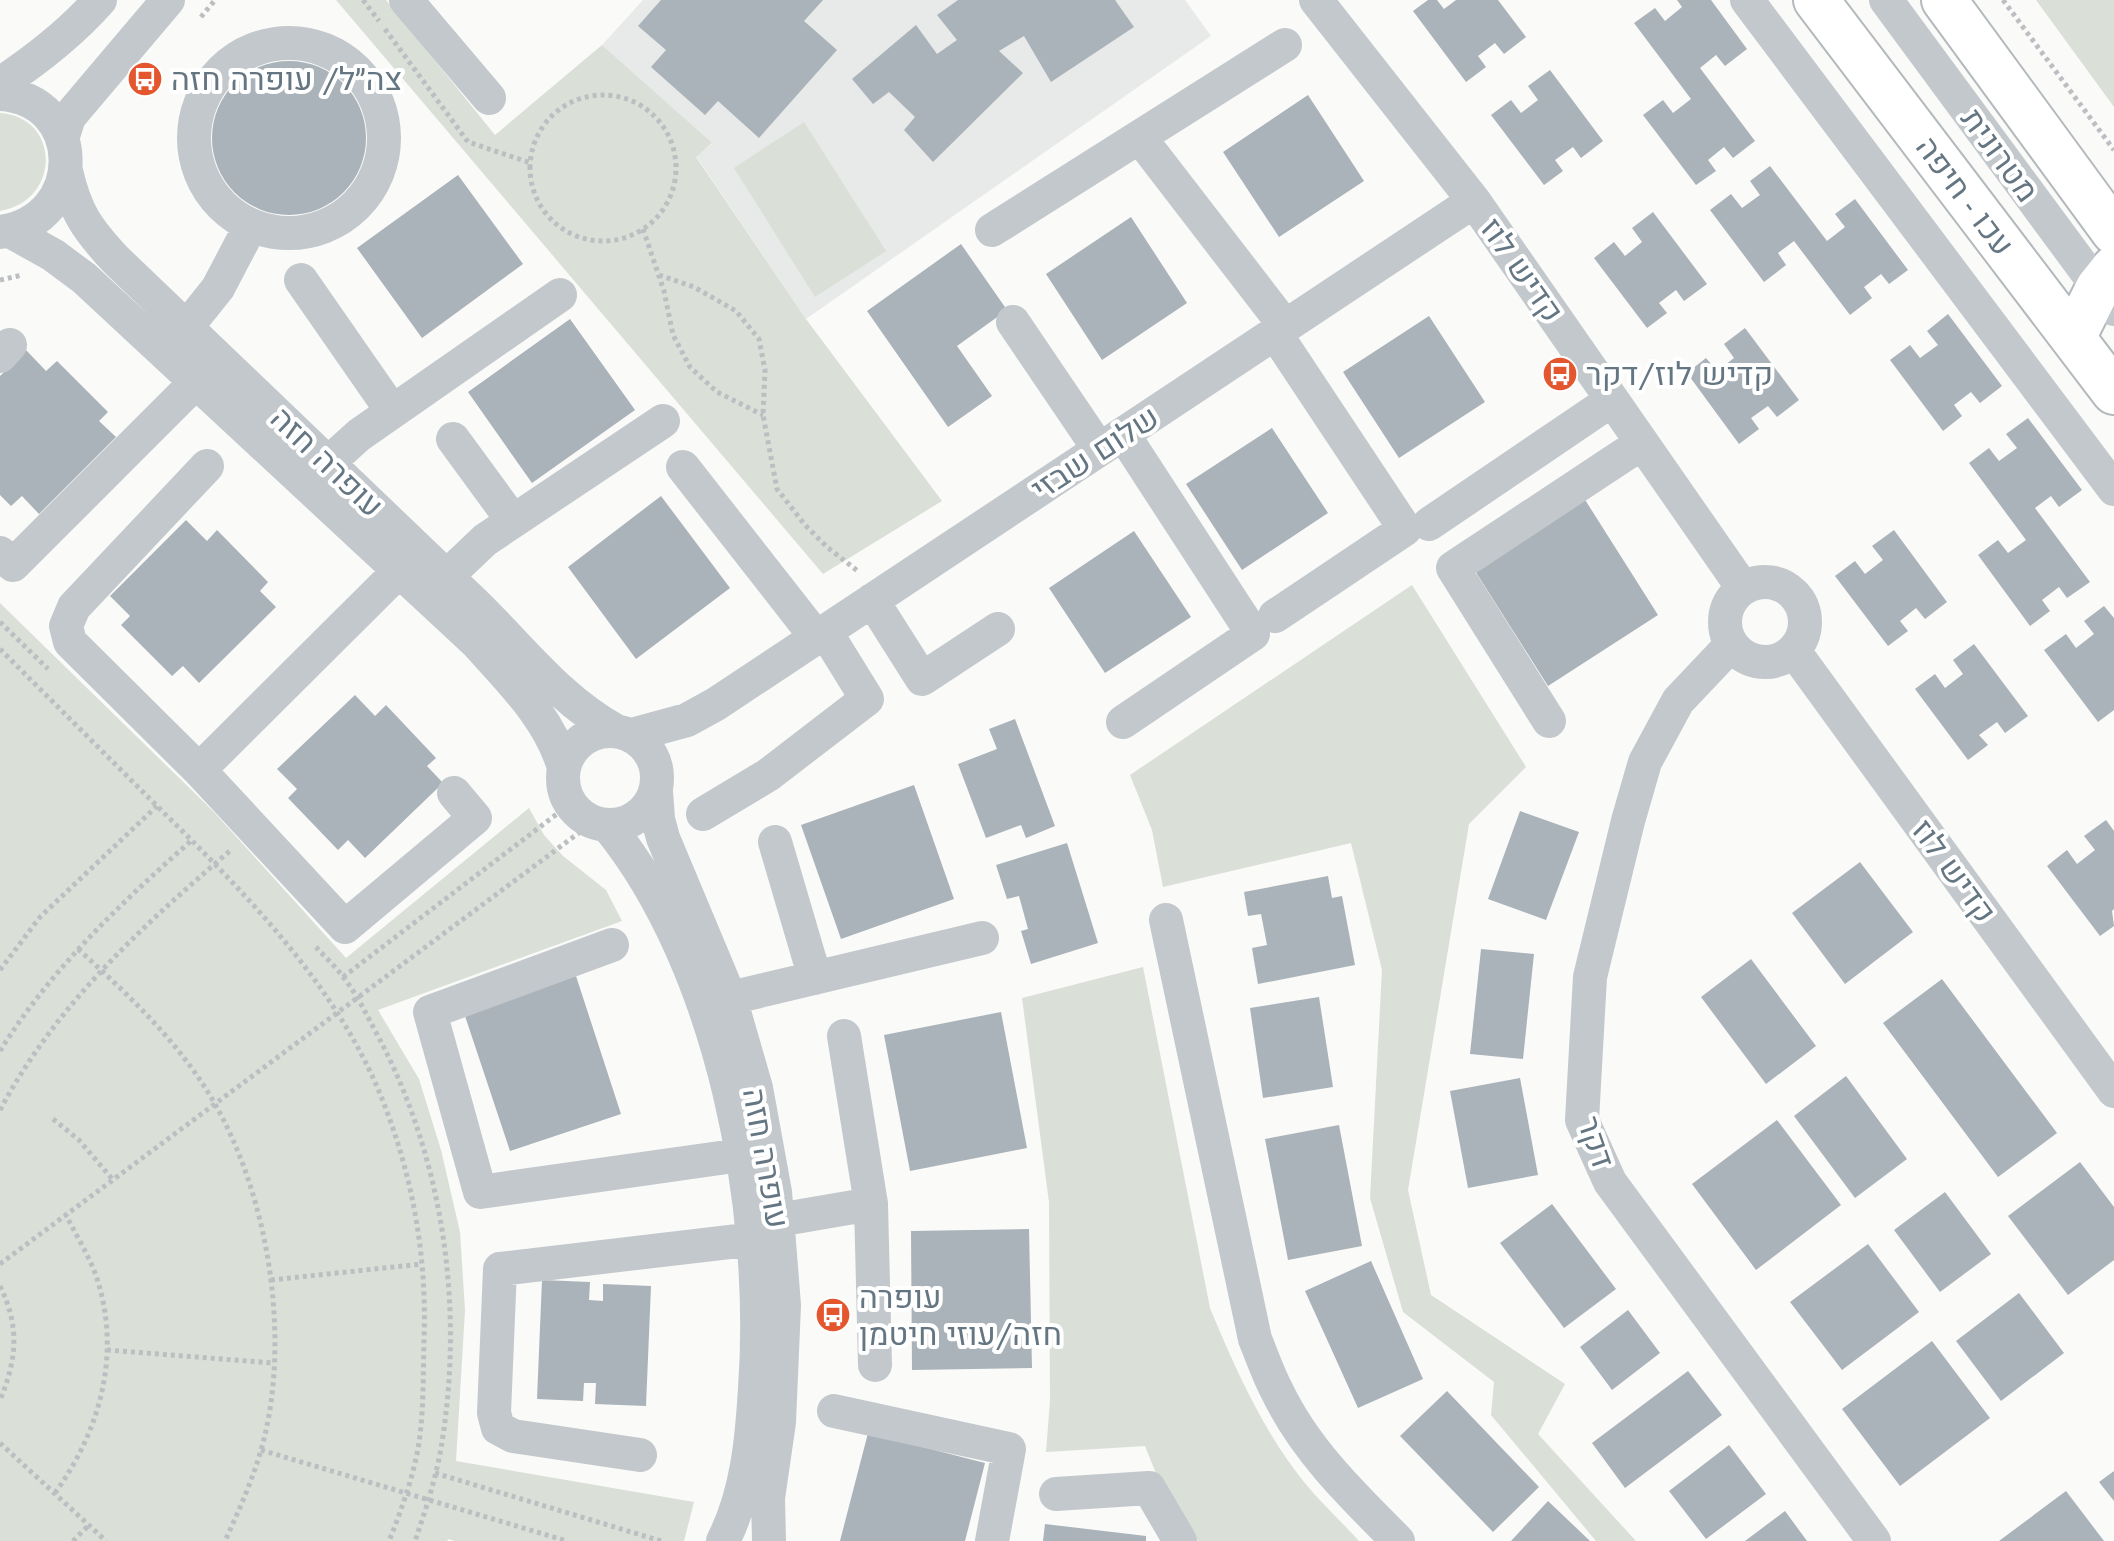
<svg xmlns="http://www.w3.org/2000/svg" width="2114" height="1541" viewBox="0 0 2114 1541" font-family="Jost,Heebo,sans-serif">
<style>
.built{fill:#e8e9e9}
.green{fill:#dadfd7}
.building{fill:#aab3b9}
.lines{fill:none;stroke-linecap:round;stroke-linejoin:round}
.highway-casing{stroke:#b4b9bd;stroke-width:48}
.path{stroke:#bbbfc2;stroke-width:5;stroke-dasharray:4 4;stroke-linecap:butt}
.minor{stroke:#c3c8cc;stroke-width:34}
.highway{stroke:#fff;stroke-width:44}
.labels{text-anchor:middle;stroke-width:8;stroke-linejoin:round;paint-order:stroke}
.poi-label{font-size:32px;fill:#657683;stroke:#fff;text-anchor:start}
.street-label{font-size:32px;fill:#657683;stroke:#fff}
</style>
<rect width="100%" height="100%" fill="#fafaf8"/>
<!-- built -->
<path class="built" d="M 643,0 L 1185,0 L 1211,36 L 806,319 L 696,156 L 712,144 L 602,45 Z"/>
<!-- green -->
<path class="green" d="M 336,0 L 386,0 L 495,135 L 602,45 L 712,143 L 696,157 L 806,319 L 942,501 L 823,574 Z
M 2036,0 L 2114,0 L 2114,107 Z
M 0,113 C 61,117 61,201 0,211 Z
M 804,122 L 886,251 L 815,297 L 734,168 Z
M 1412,585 L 1526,767 L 1469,824 L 1408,1190 L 1431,1295 L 1565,1384 L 1538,1434 L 1636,1541 L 1596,1541 L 1491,1415 L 1494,1382 L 1403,1312 L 1370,1198 L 1382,970 L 1351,843 L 1163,887 L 1152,830 L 1130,775 Z
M 0,603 L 213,811 L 346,958 L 529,808 L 544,835 L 563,856 L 606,890 L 622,921 L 378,1010 L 419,1079 L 441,1150 L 460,1232 L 465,1310 L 456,1461 L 694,1502 L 684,1541 L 454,1541 L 449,1539 L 447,1541 L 0,1541 Z
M 1143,967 L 1210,1308 C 1233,1364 1265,1435 1304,1482 C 1321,1503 1341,1521 1359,1541 L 1198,1541 L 1163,1491 L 1145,1446 L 1046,1452 L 1050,1401 L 1049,1202 L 1022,998 Z"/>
<!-- building -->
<path class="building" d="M 661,0 L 823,0 L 804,21 L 837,50 L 759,138 L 718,101 L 705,115 L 651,67 L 666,50 L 638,26 Z
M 958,0 L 1115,0 L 1134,27 L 1051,82 L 1024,36 L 999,51 L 1023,73 L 933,162 L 904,130 L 915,117 L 889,92 L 873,104 L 852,79 L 916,25 L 937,54 L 957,40 L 937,15 Z
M 1428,0 L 1437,0 L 1444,9 L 1456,0 L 1498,0 L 1526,37 L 1504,54 L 1495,43 L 1478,56 L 1486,67 L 1466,82 L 1413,11 Z
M 1677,0 L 1711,0 L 1747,49 L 1725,66 L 1716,55 L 1700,68 L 1755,141 L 1733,158 L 1724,147 L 1708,160 L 1716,171 L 1696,185 L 1643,115 L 1663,100 L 1673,113 L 1691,99 L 1634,23 L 1655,8 L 1665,21 L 1682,7 Z
M212 138a77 77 0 1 1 154 0a77 77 0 1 1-154 0Z
M 1550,70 L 1603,141 L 1581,158 L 1573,147 L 1555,160 L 1563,171 L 1544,185 L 1491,115 L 1511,100 L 1521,113 L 1538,100 L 1528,86 Z
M 1308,95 L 1364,181 L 1279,237 L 1223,152 Z
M 1770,166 L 1827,241 L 1845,227 L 1835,214 L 1855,199 L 1908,270 L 1889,284 L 1881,274 L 1864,287 L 1872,298 L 1850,315 L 1794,241 L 1778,253 L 1786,265 L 1764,282 L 1710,210 L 1731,194 L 1742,208 L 1760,195 L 1750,181 Z
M 458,175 L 523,264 L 422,338 L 357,248 Z
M 1653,212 L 1707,284 L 1684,301 L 1676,290 L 1659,303 L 1667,313 L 1647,328 L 1594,258 L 1614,242 L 1625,256 L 1642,242 L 1632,228 Z
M 1131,217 L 1187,303 L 1102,360 L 1046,274 Z
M 961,244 L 1007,310 L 957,346 L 992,396 L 948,427 L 867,311 Z
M 1948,314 L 2002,386 L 1980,403 L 1971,392 L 1954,405 L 1962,416 L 1943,431 L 1890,360 L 1910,345 L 1920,358 L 1938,345 L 1927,331 Z
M 1429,316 L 1485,402 L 1399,458 L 1343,372 Z
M 570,319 L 635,410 L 532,483 L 468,392 Z
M 1745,328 L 1799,400 L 1777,417 L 1768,406 L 1751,418 L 1759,429 L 1739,444 L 1687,373 L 1706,358 L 1717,371 L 1734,358 L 1724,344 Z
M 26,350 L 46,371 L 57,361 L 108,412 L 99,421 L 116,437 L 39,514 L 22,496 L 11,506 L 0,495 L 0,376 Z
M 2028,418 L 2082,490 L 2059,507 L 2051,496 L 2035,508 L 2090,582 L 2067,598 L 2059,587 L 2042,600 L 2050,611 L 2030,626 L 1978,555 L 1998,540 L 2008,553 L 2026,540 L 1969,463 L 1989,448 L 1999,461 L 2017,448 L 2006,434 Z
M 1272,428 L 1328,513 L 1242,570 L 1186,484 Z
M 1582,495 L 1658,615 L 1548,686 L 1472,566 Z
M 661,496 L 730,588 L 636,659 L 568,567 Z
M 186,520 L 207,541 L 217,530 L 268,582 L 260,591 L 276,607 L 199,683 L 183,666 L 172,676 L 121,625 L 130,616 L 110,596 Z
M 1894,530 L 1947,602 L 1925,619 L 1916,608 L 1900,621 L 1908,631 L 1888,646 L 1835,576 L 1855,561 L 1865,574 L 1883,560 L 1872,546 Z
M 1134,531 L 1191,617 L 1105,673 L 1049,588 Z
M 2104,606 L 2114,618 L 2114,710 L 2098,722 L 2044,650 L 2066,634 L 2076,648 L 2094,634 L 2084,621 Z
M 1974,644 L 2028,716 L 2005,733 L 1997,722 L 1979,735 L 1988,745 L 1968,760 L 1915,689 L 1935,674 L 1945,688 L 1963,674 L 1953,660 Z
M 355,695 L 375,716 L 386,705 L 436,758 L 427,766 L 443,783 L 365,858 L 348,840 L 338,850 L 288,798 L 297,789 L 277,769 Z
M 1015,719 L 1055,826 L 1026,838 L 1021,825 L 986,838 L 958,764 L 997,749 L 989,729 Z
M 914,785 L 954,899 L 841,939 L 801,825 Z
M 1520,811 L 1579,832 L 1546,920 L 1488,899 Z
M 2106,820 L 2114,831 L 2114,909 L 2112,911 L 2114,926 L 2100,936 L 2047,866 L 2067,850 L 2077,864 L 2095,850 L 2084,836 Z
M 1067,843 L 1098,943 L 1031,964 L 1021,931 L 1028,929 L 1019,896 L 1007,899 L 996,865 Z
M 1860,862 L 1913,932 L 1845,984 L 1792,913 Z
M 1328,876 L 1332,898 L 1342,896 L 1355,965 L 1258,984 L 1252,948 L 1267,945 L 1261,914 L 1248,916 L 1244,892 Z
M 1481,949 L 1534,954 L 1523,1059 L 1470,1054 Z
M 1751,959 L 1816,1046 L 1766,1084 L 1701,997 Z
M 576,976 L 621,1114 L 510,1151 L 464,1013 Z
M 1942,979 L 2057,1133 L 1998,1177 L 1883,1023 Z
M 1319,997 L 1333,1087 L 1263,1098 L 1250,1008 Z
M 1001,1012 L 1027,1148 L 910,1171 L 884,1035 Z
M 1846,1076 L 1907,1159 L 1855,1198 L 1794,1116 Z
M 1520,1078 L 1538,1175 L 1468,1188 L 1450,1091 Z
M 1777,1120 L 1841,1205 L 1756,1270 L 1692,1184 Z
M 1339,1125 L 1362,1246 L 1288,1260 L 1265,1139 Z
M 2080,1162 L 2114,1207 L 2114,1260 L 2068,1295 L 2008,1216 Z
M 1945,1192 L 1991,1254 L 1940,1292 L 1894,1230 Z
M 1552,1204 L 1616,1289 L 1564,1328 L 1500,1243 Z
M 1029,1229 L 1032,1368 L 912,1370 L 911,1231 Z
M 1868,1244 L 1919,1312 L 1842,1370 L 1790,1302 Z
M 1371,1261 L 1423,1379 L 1358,1408 L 1305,1291 Z
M 542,1280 L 590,1282 L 589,1300 L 603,1301 L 603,1284 L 651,1286 L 646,1406 L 595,1404 L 596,1383 L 584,1383 L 583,1401 L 537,1399 Z
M 2019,1293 L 2064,1353 L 2001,1401 L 1956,1341 Z
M 1628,1310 L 1660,1353 L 1612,1390 L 1580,1347 Z
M 1932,1341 L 1990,1418 L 1900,1486 L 1842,1409 Z
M 1688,1371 L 1722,1415 L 1625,1488 L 1592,1443 Z
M 1447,1391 L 1539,1487 L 1493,1532 L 1400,1436 Z
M 868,1433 L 985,1463 L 965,1541 L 840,1541 Z
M 1729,1445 L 1766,1494 L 1706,1539 L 1669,1491 Z
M 2114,1471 L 2114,1501 L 2099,1482 Z
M 2066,1491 L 2104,1541 L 1999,1541 Z
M 1548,1501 L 1590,1541 L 1511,1541 Z
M 1785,1511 L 1807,1541 L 1745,1541 Z
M 1045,1524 L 1146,1536 L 1146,1541 L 1043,1541 Z"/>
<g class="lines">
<defs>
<path id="highway" d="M 1816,0 L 2114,392
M 1944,0 L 2114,232
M 2073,338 L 2098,288 L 2114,268"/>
</defs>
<!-- highway casing -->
<use href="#highway" class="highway-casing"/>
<!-- path -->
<path class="path" d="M 363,0 L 379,21
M 2003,0 L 2114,150
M 201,17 L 215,0
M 385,29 L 468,142 L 531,163
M530 168a73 73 0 1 1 146 0a73 73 0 1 1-146 0Z
M 643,229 L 664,291 L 673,335 L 690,367 L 717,392 L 763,415
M 659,275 L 694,287 L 736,311 L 759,339 L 765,370 L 763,415 L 777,489 L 805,525 L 827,547 L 859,572
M 0,280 L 22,275
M 0,622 L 48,669
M 0,649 C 51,700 103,752 154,803 C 244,892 341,988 386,1109 C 414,1183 427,1261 424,1340 C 423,1375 424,1414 418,1449 C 412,1480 401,1511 389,1541
M 316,947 C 325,957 336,967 344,978 C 358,996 367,1016 378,1036 C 443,1159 464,1305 442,1442 C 437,1475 426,1509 415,1541
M 78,949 C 122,989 165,1029 198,1077 C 265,1173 292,1326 264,1439 C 255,1475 240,1508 225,1541
M 0,970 L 40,917 L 157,806
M 343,977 L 570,804
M 0,1051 C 51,969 120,904 192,840
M 0,1110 C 56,1005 141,927 231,850
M 53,1119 L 79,1140 L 113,1180
M 0,1264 L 580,832
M 271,1280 L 422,1264
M 0,1286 C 20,1327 17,1359 0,1400
M 107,1350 L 273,1363
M 0,1443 L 106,1541
M 261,1450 L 567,1541
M 435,1473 L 661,1541
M 55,1493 C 102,1428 123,1348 94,1270 C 86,1251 75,1233 66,1215
M 73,1541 L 89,1525"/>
<!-- minor -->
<path class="minor" d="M 406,0 L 489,98
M 1316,0 L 1474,201 L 1743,588
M 1747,0 L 2114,489
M 1886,0 L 2114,309
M194 138a95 95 0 1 1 190 0a95 95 0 1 1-190 0Z
M 0,84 C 36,60 71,33 100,0
M 0,94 C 87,99 88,220 0,232
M 62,139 L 69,117 L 168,0
M 1141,139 L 1285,326
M 66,171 C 75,212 87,229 116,260 C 233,372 350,485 468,597 C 516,642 557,699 616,731
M 992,230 L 1285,45
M 10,231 L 53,255 L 84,278 L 476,642 C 510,680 550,718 564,768
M 301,280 L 392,411
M 1013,322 L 1099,449
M 186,328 L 218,288 L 251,225
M 0,356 L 10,345
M 1123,434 L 1253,634 L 1123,722
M 453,439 L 513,521
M 328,463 L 359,435 L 560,295
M 207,466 L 74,607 L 66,626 L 70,642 L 199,770 L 345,927 L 475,818 L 454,793
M 683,467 L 816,637
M 1429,524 L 1612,400
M 0,553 L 13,565 L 196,382
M 446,577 L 485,540 L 663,421
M1725 622a40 40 0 1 1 80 0a40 40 0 1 1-80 0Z
M 872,600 L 922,679 L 998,629
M 1275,616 L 1405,529 L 1275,333
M 1731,645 L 1678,701 L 1645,762 L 1628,821 L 1590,977 L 1582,1120 L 1610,1182 L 1874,1541
M 1794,651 L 2114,1091
M 1549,721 L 1453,568 L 1642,443
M563 778a47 47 0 1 1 94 0a47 47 0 1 1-94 0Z
M 632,735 L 687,720 L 716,704 L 1474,201
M 199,770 L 399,571
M 656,792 L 658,819 L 663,838 L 730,998 L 756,1088 L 775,1192 L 784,1305 L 779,1422 L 768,1498 L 769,1541
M 703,814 L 768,775 L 867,699 L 825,631
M 608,826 C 723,967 768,1209 755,1388 C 752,1440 747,1494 723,1541
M 775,842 L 815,978
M 1166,920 L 1255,1339 C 1262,1356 1268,1374 1277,1391 C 1305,1450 1353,1496 1398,1541
M 612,945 L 430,1012 L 480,1192 L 741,1155
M 730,998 L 982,938
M 844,1036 L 871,1204 L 875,1365
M 778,1220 L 871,1204
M 834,1411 L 1009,1449 L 992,1541
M 640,1455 L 513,1436 L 498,1428 L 494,1413 L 500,1269 L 755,1239
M 1056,1494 L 1149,1488 L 1180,1541"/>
<!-- highway -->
<use href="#highway" class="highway"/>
</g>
<!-- icons -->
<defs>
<symbol id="bus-disc" viewBox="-11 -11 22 22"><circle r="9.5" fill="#e4572e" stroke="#fff"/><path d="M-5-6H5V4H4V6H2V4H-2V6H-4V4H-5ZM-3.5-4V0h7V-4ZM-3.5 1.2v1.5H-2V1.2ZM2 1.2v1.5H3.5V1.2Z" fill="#fff"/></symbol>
</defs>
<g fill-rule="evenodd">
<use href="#bus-disc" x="125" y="59" width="40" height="40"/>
<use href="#bus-disc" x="1540" y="354" width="40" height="40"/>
<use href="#bus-disc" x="813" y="1295" width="40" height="40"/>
</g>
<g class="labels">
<!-- poi labels -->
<g class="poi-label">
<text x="171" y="90">צה״ל/ עופרה חזה</text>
<text x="1586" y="385">קדיש לוז/דקר</text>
<text x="859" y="1308">עופרה<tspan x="859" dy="37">חזה/עוזי חיטמן</tspan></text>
</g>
<!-- street labels -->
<g class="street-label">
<text transform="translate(2000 155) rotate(54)" y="11">מטרונית</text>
<text transform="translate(1965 196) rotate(53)" y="11">עכו - חיפה</text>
<text transform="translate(1522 270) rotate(55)" y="11">קדיש לוז</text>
<text transform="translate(1095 453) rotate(-33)" y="11">שלום שבזי</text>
<text transform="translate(327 462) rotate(44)" y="11">עופרה חזה</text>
<text transform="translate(1954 871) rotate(54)" y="11">קדיש לוז</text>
<text transform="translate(1596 1142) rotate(71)" y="11">דקר</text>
<text transform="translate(766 1158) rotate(80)" y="11">עופרה חזה</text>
</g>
</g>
</svg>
